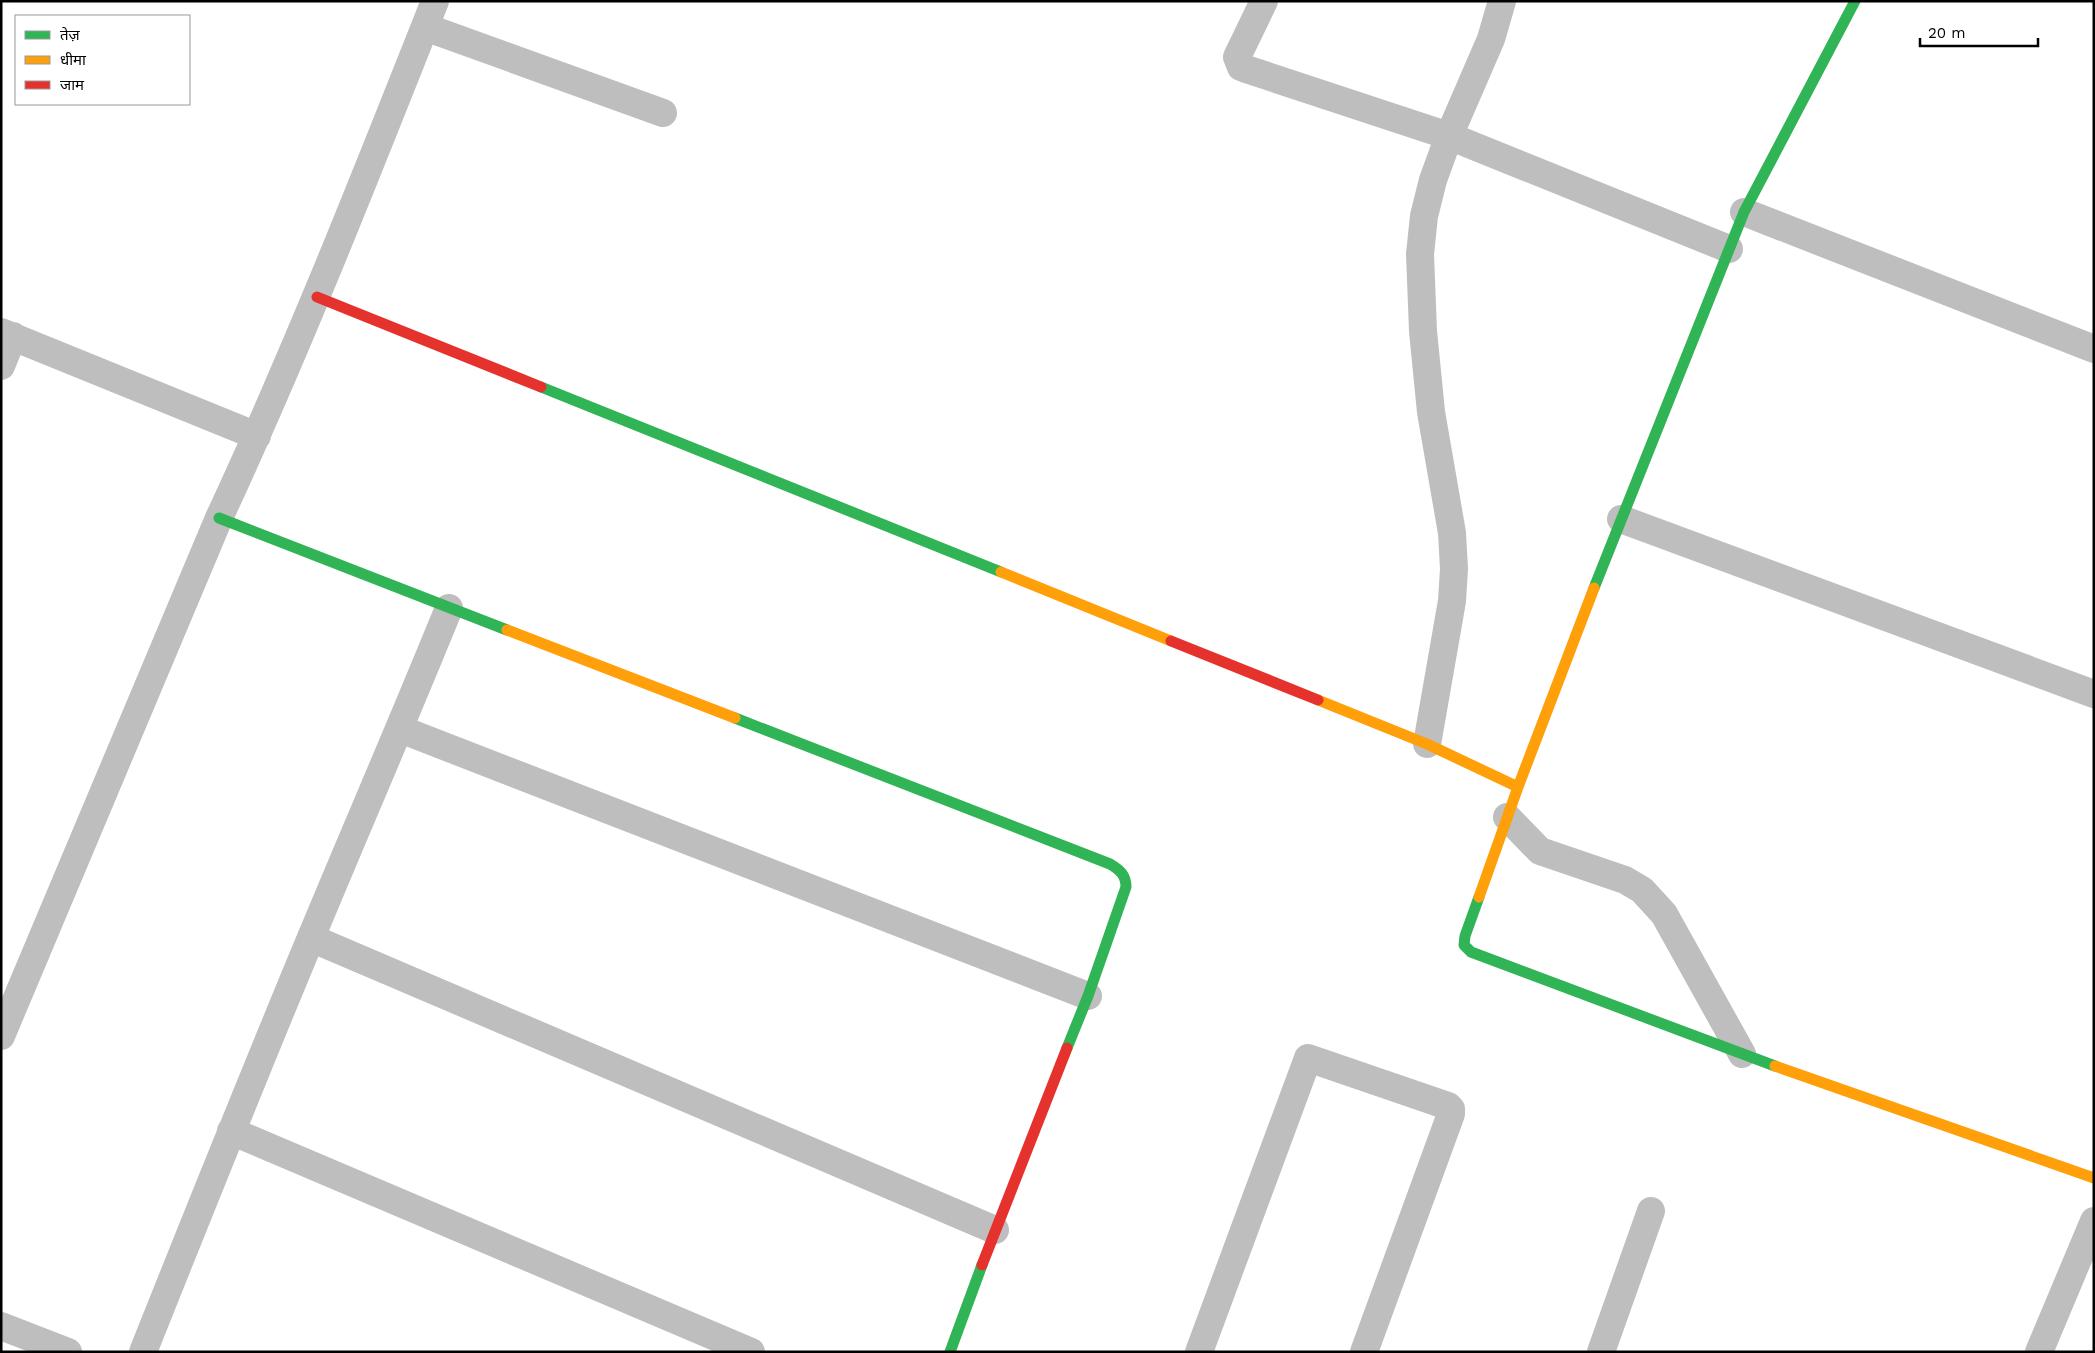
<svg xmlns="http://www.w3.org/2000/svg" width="2095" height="1353" viewBox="0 0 2095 1353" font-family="'Work Sans','Noto Sans Devanagari',sans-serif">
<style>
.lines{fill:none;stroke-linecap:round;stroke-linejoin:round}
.street{stroke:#bebebe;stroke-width:28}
.fast{stroke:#30b455;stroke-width:11}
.slow{stroke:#ff9f0a;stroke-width:11}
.jam{stroke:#e5322d;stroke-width:11}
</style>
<rect width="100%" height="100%" fill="#fff"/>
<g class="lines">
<!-- street -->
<path class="street" d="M 1264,1 L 1237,57 L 1241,67 L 1246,69 L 1449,136 L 1729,249
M 425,27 L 663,113
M 1744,212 L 2094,349
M 1,332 L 257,436
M 1,366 L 13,336
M 1621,519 L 2094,694
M 400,729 L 1088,996
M 1427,744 L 1452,601 L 1454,569 L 1452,533 L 1431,412 L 1423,331 L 1420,254 L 1424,216 L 1433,180 L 1449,136 L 1491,39 L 1502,1
M 1507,817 L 1540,851 L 1625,880 L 1642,890 L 1664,914 L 1742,1054
M 311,938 L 995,1230
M 1,1036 L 219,518 C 298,348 366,175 435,1
M 231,1131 L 751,1352
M 1,1326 L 68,1352
M 143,1352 C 198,1214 253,1077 310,940 C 356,829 404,719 449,608
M 1199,1352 L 1308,1058 L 1448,1106 L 1451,1109 L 1451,1114 L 1364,1352
M 1601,1352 L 1651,1211
M 2039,1352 L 2094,1221"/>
<!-- fast -->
<path class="fast" d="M 541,387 L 1001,572
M 219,518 L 507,630
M 1594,588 L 1744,212 L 1855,1
M 735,718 L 1110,864 C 1120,870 1126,875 1126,887 L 1088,996 L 1067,1048
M 1479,897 L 1465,936 L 1464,945 L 1471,952 L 1775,1066
M 950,1352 L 982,1265"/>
<!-- slow -->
<path class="slow" d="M 1001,572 L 1171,641
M 507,630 L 735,718
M 1318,700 L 1427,744 L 1518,787
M 1479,897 L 1518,787 L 1594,588
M 1775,1066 L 2094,1178"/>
<!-- jam -->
<path class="jam" d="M 317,297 L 541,387
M 1171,641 L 1318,700
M 982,1265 L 1067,1048"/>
</g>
<!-- border -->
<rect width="2095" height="1353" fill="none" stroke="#000000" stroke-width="5"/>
<!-- legend -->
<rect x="15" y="15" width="175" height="90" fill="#ffffff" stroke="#999999"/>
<rect x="25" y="31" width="25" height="8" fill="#30b455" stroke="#999999"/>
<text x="60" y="40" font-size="15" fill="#000000">तेज़</text>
<rect x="25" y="56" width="25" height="8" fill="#ff9f0a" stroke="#999999"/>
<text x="60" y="65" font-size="15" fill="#000000">धीमा</text>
<rect x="25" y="81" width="25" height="8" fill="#e5322d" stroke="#999999"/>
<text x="60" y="90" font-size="15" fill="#000000">जाम</text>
<!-- scale -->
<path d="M1920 38v8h118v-8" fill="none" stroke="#000000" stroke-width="2.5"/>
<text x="1928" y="38" font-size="15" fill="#000000" stroke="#ffffff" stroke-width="4" paint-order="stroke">20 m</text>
</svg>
